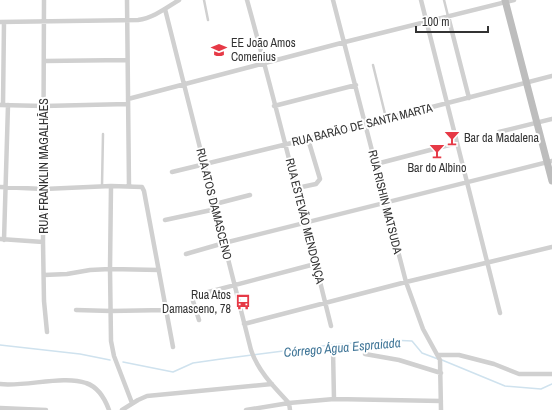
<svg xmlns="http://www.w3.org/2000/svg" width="552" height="410" viewBox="0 0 552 410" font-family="'Archivo Narrow',sans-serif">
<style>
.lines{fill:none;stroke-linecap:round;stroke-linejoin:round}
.stream{stroke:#cfe2ee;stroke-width:1.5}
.lane{stroke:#d0d0d0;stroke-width:2.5}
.street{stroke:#d0d0d0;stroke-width:4.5}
.secondary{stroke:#bdbdbd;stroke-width:7}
.labels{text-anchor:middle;stroke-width:4;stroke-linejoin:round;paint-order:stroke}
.poi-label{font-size:12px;fill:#333;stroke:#fff;text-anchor:start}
.street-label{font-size:12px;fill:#333;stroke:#fff}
.water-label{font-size:13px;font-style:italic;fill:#3f7597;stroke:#fff}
</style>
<rect width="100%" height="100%" fill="#fff"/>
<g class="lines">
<!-- stream -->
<path class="stream" d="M 0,345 L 80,354 L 110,360
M 442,360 L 505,386 L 541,389 L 552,384
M 123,362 L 173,372 L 193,363 L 221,359 L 330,345 L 391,340 L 412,341 L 422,353 L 438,359"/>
<!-- lane -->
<path class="lane" d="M 204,0 L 208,20
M 444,0 L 448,16
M 373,65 L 386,118
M 102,186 L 103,134"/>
<!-- street -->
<path class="street" d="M 44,0 L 43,242 L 44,301 L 47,332
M 127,0 L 129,186
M 247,0 C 277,108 304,217 331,326
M 333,0 L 406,282 L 423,329 L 440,360 L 441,410
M 421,0 L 500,313
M 165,9 L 251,350 C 258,371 274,387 289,403
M 448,16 L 469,98
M 0,22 L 138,20 C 153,18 166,8 179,0
M 45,61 L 127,60
M 128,99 L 345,42 L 514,0
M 0,105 L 44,106 L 128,104
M 3,105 L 4,22
M 274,106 L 356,85
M 499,132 L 552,119
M 376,164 L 457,143
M 172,172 L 308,139 L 552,76
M 111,186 L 110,269 L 111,341 L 114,356 L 132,403
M 0,187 L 44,189 L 111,186 L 142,187 L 144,191 L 173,347
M 297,188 L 316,184 L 320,179 L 308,139
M 215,204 L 250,195
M 165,220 L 216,209
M 0,239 L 43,242
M 4,240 L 8,105
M 186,254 L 224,243 L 552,161
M 44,275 L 67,274 L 90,270 L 110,269 L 159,270
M 76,310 L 111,311 L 166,310
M 199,320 L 193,301 L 195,296 L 197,295 L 315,264
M 244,324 L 406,282 L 552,247
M 333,350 L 334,399
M 365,354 L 399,360 L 441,373
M 438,355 L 459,355 L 494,364 L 519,374 L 552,374
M 0,384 C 25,387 64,375 86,383 C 98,387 105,399 109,410
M 289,403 L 290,410
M 0,408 L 46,410
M 122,410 L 138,400 L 147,396 L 272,384
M 246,410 L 289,403 L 334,399 L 441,401"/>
<!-- secondary -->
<path class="secondary" d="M 505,0 L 552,181"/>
</g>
<!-- icons -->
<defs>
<symbol id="school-bare" viewBox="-9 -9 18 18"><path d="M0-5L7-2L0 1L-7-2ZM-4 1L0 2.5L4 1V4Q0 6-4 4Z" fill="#e63946" stroke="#fff" stroke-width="2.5" paint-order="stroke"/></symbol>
<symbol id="bar-bare" viewBox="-9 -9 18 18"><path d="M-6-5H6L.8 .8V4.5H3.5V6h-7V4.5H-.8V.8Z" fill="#e63946" stroke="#fff" stroke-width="2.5" paint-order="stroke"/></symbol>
<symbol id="bus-bare" viewBox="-9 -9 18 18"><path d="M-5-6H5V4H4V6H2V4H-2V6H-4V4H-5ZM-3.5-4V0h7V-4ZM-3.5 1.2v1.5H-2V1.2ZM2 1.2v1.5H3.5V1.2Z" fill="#e63946" stroke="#fff" stroke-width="2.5" paint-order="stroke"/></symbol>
</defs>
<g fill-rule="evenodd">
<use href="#school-bare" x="208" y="39" width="22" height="22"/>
<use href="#bar-bare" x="441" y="127" width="22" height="22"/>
<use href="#bar-bare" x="426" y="140" width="22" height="22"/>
<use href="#bus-bare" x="232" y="291" width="22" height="22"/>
</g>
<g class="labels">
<!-- poi labels -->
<g class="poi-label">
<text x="231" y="47">EE João Amos<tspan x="231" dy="14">Comenius</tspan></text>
<text x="464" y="142">Bar da Madalena</text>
<text x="437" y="172" text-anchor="middle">Bar do Albino</text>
<text x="231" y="299" text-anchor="end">Rua Atos<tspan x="231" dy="14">Damasceno, 78</tspan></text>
</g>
<!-- street labels -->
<g class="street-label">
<text transform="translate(362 125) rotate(-14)" y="4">RUA BARÃO DE SANTA MARTA</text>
<text transform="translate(44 166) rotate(-90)" y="4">RUA FRANKLIN MAGALHÃES</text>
<text transform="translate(385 202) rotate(76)" y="4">RUA RISHIN MATSUDA</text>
<text transform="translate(214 204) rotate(76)" y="4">RUA ATOS DAMASCENO</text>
<text transform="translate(305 221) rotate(76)" y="4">RUA ESTEVÃO MENDONÇA</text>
</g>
<!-- water labels -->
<g class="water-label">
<text transform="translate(342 347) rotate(-5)" y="5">Córrego Água Espraiada</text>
</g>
</g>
<!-- scale -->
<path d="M416 26v6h72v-6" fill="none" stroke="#333333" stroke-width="2"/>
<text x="422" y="26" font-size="12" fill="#333333" stroke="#ffffff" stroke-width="3" paint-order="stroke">100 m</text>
</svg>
